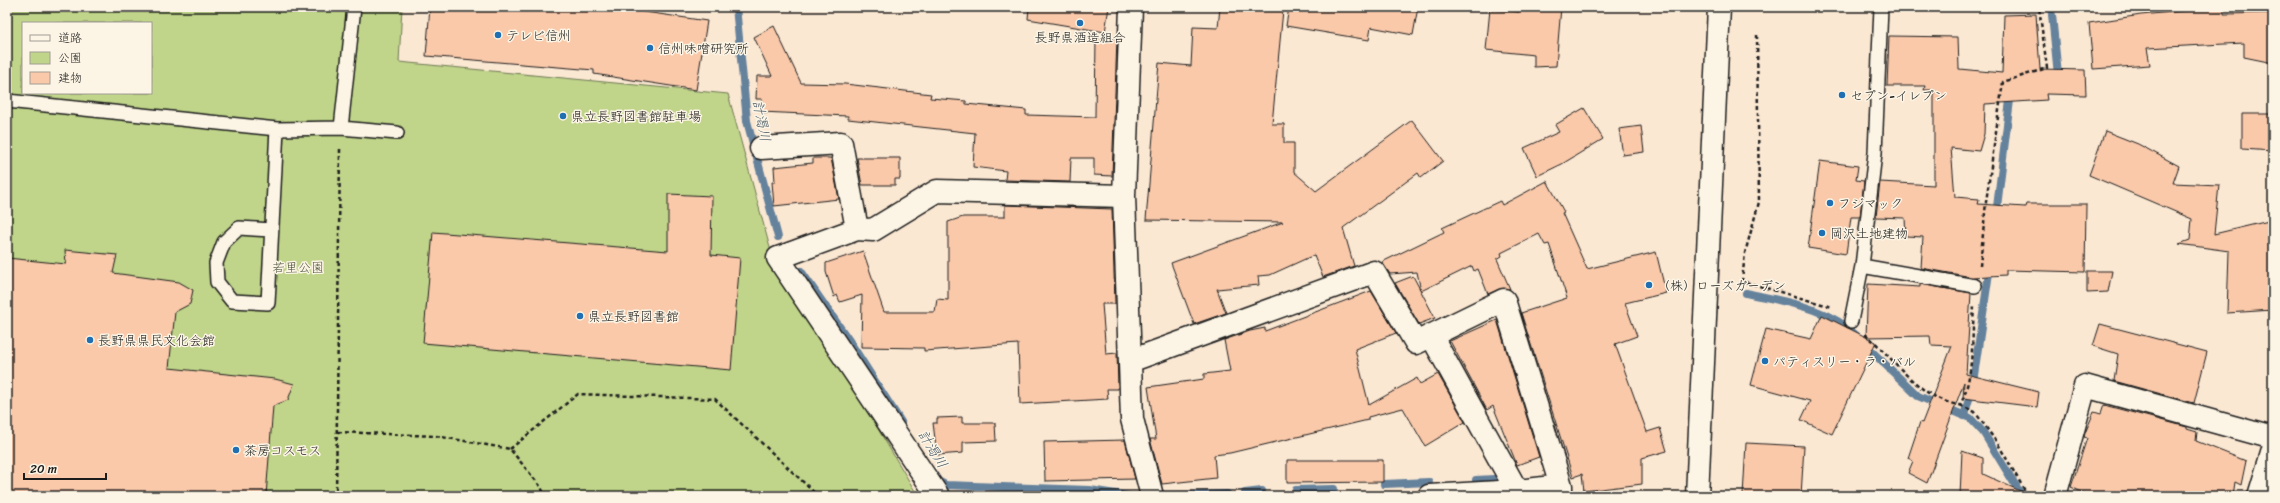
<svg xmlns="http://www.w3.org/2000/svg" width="2280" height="503" viewBox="0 0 2280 503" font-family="Sriracha,'Klee One',sans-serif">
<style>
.green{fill:#c0d58a;stroke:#6e7853;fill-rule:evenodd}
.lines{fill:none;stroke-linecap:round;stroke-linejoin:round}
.stream{stroke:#65829c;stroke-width:8}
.building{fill:#fac9aa;stroke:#1c1c1c}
.service-casing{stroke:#1c1c1c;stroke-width:16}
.minor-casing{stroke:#1c1c1c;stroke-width:25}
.tertiary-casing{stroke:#1c1c1c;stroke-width:25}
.path{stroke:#1c1c1c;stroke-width:2.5;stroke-dasharray:4 3;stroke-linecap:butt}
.service{stroke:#fcf5e5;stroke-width:13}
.minor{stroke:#fcf5e5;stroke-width:22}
.tertiary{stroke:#fcf5e5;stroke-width:22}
.poi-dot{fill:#1f6fb2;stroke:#fcf5e5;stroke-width:1.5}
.labels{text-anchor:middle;stroke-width:3;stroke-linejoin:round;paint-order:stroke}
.poi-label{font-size:13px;fill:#1c1c1c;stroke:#fcf5e5;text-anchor:start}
.park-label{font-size:13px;fill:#4d543d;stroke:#fcf5e5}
.water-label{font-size:14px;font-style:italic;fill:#475867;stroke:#fcf5e5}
</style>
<rect width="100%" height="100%" fill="#fbe8d3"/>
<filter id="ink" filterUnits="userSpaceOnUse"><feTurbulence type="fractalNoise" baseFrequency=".025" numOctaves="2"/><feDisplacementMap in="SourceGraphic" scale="8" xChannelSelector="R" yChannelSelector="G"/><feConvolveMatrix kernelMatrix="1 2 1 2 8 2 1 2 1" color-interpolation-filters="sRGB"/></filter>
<g filter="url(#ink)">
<!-- green -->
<path class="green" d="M 7,7 L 402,7 L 399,62 L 728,94 L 770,248 L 918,496 L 7,496 ZM 23,23 L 151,23 L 151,93 L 23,93 Z"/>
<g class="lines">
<!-- stream -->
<path class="stream" d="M 736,7 L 747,121 L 778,237
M 2052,15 L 2058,75 L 2054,76
M 1996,215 L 2011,92
M 801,271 L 848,339 L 901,422
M 1746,293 C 1785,302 1828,307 1857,336
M 1865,345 L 1918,396 L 1970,418 L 1983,432 L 2022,496
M 1964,416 L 1972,389 L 1990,266
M 935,476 L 938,481 L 946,485 L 1090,490 L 1128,496
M 1476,480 L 1494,479
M 1384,484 L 1429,482
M 1296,490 L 1334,489
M 1245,493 L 1262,491
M 1168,496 L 1227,494"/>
</g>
<!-- building -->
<path class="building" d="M 430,7 L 477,10 L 477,7 L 632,7 L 631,10 L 707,21 L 696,90 L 594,74 L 594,70 L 426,56 Z
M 1029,7 L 1109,7 L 1105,32 L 1028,19 Z
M 1220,7 L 1283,10 L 1272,124 L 1284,124 L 1284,143 L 1294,143 L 1294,172 L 1316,191 L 1412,120 L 1443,161 L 1421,178 L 1418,173 L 1343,228 L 1354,266 L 1323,277 L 1314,255 L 1270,275 L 1258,276 L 1259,285 L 1217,289 L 1226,313 L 1194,324 L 1171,263 L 1283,222 L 1146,220 L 1159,63 L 1191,66 L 1193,27 L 1218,28 Z
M 1289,7 L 1418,7 L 1413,35 L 1371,27 L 1369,40 L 1286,26 Z
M 1539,7 L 1561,7 L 1556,66 L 1534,67 L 1534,55 L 1486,50 L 1490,9 L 1519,12 L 1519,9 L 1539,10 Z
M 2224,7 L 2224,14 L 2273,13 L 2273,63 L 2244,57 L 2244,43 L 2147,48 L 2150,65 L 2093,69 L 2089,23 L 2141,15 Z
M 2036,14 L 2040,69 L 2085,70 L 2086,95 L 2046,94 L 2047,100 L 1985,104 L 1984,134 L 1979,151 L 1951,148 L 1955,197 L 1979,199 L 1978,204 L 2025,207 L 2026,204 L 2086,204 L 2085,272 L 2006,270 L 2006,275 L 1972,277 L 1921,268 L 1923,237 L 1906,236 L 1905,218 L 1876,217 L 1880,182 L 1934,185 L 1934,90 L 1924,90 L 1925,86 L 1887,86 L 1889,36 L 1958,37 L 1959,69 L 2002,73 L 2004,15 Z
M 774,26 L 801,83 L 845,84 L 931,94 L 930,98 L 966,101 L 966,104 L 1026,110 L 1026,115 L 1095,117 L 1096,38 L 1117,38 L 1112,176 L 1094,175 L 1094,158 L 1071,158 L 1070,182 L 1005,180 L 1006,171 L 973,167 L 975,133 L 848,119 L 848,116 L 761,112 L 762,99 L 756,99 L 757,76 L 772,76 L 754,37 Z
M 1584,108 L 1603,139 L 1562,164 L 1537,176 L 1524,148 L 1559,132 L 1555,125 Z
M 2242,114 L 2273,114 L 2273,151 L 2242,149 Z
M 1641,126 L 1644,152 L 1623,155 L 1619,129 Z
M 2105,131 L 2138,144 L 2179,166 L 2173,183 L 2219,185 L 2214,234 L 2273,220 L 2273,310 L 2227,313 L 2229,251 L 2179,244 L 2190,240 L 2192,219 L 2089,175 Z
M 813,158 L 831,158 L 839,199 L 774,206 L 772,182 L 775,182 L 774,167 L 813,163 Z
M 857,158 L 900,158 L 900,179 L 895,179 L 895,185 L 862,185 Z
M 1820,161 L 1858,166 L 1856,180 L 1864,181 L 1860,217 L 1851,217 L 1846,254 L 1808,248 Z
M 1547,181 L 1564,212 L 1562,213 L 1587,269 L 1656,252 L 1666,293 L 1625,303 L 1637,336 L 1615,344 L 1647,432 L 1660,428 L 1667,451 L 1642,458 L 1642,484 L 1584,491 L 1582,474 L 1573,477 L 1521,313 L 1567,298 L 1549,244 L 1545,245 L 1539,234 L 1501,253 L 1502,256 L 1497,259 L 1510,289 L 1499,289 L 1488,294 L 1478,269 L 1474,271 L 1472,266 L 1421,291 L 1417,272 L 1390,274 L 1382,262 L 1444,232 L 1442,228 L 1500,201 L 1502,205 Z
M 668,194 L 712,196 L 711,255 L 740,258 L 731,370 L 423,343 L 433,232 L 668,251 Z
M 1005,205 L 1112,209 L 1115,304 L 1102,304 L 1106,354 L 1117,353 L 1118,389 L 1107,389 L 1108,399 L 1020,404 L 1018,344 L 924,351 L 924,348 L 861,347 L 862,295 L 840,302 L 837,295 L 834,297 L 826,272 L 826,263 L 863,251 L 884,312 L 935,312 L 937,299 L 948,300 L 948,222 L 963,217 L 1005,217 Z
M 65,250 L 117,255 L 113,273 L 179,282 L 193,290 L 190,304 L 175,312 L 169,368 L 275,379 L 294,384 L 288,400 L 273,406 L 266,496 L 7,496 L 7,258 L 66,264 Z
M 2087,271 L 2112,271 L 2108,292 L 2087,293 Z
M 1413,276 L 1435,318 L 1419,324 L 1395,283 Z
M 1868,284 L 1920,287 L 1920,284 L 1971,293 L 1966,374 L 2039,392 L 2037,407 L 1963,398 L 1964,382 L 1927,483 L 1908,473 L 1913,461 L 1908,458 L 1920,422 L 1922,423 L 1952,346 L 1931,345 L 1930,336 L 1866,337 Z
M 1371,291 L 1396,333 L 1355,349 L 1369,405 L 1417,378 L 1420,384 L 1438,374 L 1465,422 L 1425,446 L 1403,408 L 1368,417 L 1368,420 L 1230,453 L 1214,455 L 1216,478 L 1162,484 L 1150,439 L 1156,439 L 1148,387 L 1204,379 L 1204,374 L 1230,371 L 1224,340 L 1250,331 L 1265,328 L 1265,331 Z
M 1822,315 L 1876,342 L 1832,434 L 1801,420 L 1810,401 L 1751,385 L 1766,329 L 1811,339 Z
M 1497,320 L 1539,457 L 1517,465 L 1493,406 L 1487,410 L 1450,341 Z
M 2100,324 L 2207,352 L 2194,403 L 2114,381 L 2118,354 L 2093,346 Z
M 2104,405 L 2187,427 L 2187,429 L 2197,432 L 2196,441 L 2246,461 L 2241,485 L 2235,482 L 2233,496 L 2091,496 L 2071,487 L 2087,438 L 2084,437 L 2085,433 L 2094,412 L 2101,414 Z
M 962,417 L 962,423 L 995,423 L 996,441 L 963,442 L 963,453 L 937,455 L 933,423 L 937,423 L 937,418 Z
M 1125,440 L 1135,479 L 1045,481 L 1044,442 Z
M 1746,443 L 1804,446 L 1801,496 L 1743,496 Z
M 1962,451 L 1983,458 L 1983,474 L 2031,496 L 1960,496 Z
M 1287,460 L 1383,460 L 1383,482 L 1287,483 Z"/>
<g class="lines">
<defs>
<path id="service" d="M 7,101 L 277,129 L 341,128 L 354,7
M 341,128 L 397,133
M 271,230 L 239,228 L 224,242 L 216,263 L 217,282 L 232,301 L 268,303 L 277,129
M 1862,266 L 1975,286
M 1851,321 L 1862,266 L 1875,153 L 1881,7"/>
<path id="minor" d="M 1131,7 L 1124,196 L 1132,419 L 1152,496
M 761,148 L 841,143 L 857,229 L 873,230 L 937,191 L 1124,196
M 857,229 L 778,258 L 938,496
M 1431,335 L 1517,491
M 1130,361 L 1374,272 L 1416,343 L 1504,300 L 1561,486
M 1429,496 L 1517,491 L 1561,486 L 1561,496
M 2055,496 L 2085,386 L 2273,438
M 2259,496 L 2273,450"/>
<path id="tertiary" d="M 1697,496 L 1719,7"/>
</defs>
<!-- service casing -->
<use href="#service" class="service-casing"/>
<!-- minor casing -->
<use href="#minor" class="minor-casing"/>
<!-- tertiary casing -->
<use href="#tertiary" class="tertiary-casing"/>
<!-- path -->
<path class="path" d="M 1757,35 L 1759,202 L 1745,253 L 1742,281 L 1832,307
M 1980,266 L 1986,202 L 2003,82 L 2047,68 L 2039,7
M 1865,334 C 1895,358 1919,400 1960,405 C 1974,379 1972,335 1974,306
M 1960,405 L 1975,412 L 1998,444 L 2028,496
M 338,432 L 436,436 L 510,449 L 541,487 L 545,496
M 510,449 L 578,394 L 715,399 L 818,496
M 336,496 L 340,149"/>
<!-- service -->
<use href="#service" class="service"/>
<!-- minor -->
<use href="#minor" class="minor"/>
<!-- tertiary -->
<use href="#tertiary" class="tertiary"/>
</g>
</g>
<!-- markers -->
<g class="poi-dot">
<circle cx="1080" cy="23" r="4"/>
<circle cx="498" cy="35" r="4"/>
<circle cx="650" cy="48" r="4"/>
<circle cx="1842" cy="95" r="4"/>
<circle cx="563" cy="116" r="4"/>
<circle cx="1830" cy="203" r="4"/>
<circle cx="1822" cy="233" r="4"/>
<circle cx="1649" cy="285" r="4"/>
<circle cx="580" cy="316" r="4"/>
<circle cx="90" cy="340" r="4"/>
<circle cx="1765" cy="361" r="4"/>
<circle cx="236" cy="450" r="4"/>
</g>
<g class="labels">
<!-- poi labels -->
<g class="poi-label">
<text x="506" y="40">テレビ信州</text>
<text x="1080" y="42" text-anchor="middle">長野県酒造組合</text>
<text x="658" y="53">信州味噌研究所</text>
<text x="1850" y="100">セブン-イレブン</text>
<text x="571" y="121">県立長野図書館駐車場</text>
<text x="1838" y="208">フジマック</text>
<text x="1830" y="238">岡沢土地建物</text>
<text x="1657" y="290">（株）ローズガーデン</text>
<text x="588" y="321">県立長野図書館</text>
<text x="98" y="345">長野県県民文化会館</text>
<text x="1773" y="366">パティスリー・ラ・バル</text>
<text x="244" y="455">茶房コスモス</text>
</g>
<!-- park labels -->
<g class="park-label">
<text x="298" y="272">若里公園</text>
</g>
<!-- water labels -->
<g class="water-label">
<text transform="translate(762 121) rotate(79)" y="5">計渇川</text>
<text transform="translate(933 449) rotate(58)" y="5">計渇川</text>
</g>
</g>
<!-- margin -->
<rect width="2280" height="503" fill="none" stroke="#fcf5e5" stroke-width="24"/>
<rect x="12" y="12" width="2256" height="479" fill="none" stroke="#1c1c1c" stroke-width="1.5" filter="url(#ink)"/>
<!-- legend -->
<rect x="22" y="22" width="130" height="72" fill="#fcf5e5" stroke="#a29e95"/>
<rect x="30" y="35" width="20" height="6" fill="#fcf5e5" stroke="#a29e95"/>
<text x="58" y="42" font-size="12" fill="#1c1c1c">道路</text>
<rect x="30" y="52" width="20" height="12" fill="#c0d58a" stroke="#a29e95"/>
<text x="58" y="62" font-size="12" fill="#1c1c1c">公園</text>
<rect x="30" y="72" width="20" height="12" fill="#fac9aa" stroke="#a29e95"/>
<text x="58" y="82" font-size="12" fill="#1c1c1c">建物</text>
<!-- scale -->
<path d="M24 473v6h82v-6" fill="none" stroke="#1c1c1c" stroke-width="2"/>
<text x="30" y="473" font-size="12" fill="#1c1c1c" stroke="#fcf5e5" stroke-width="3" paint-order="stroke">20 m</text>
</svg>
